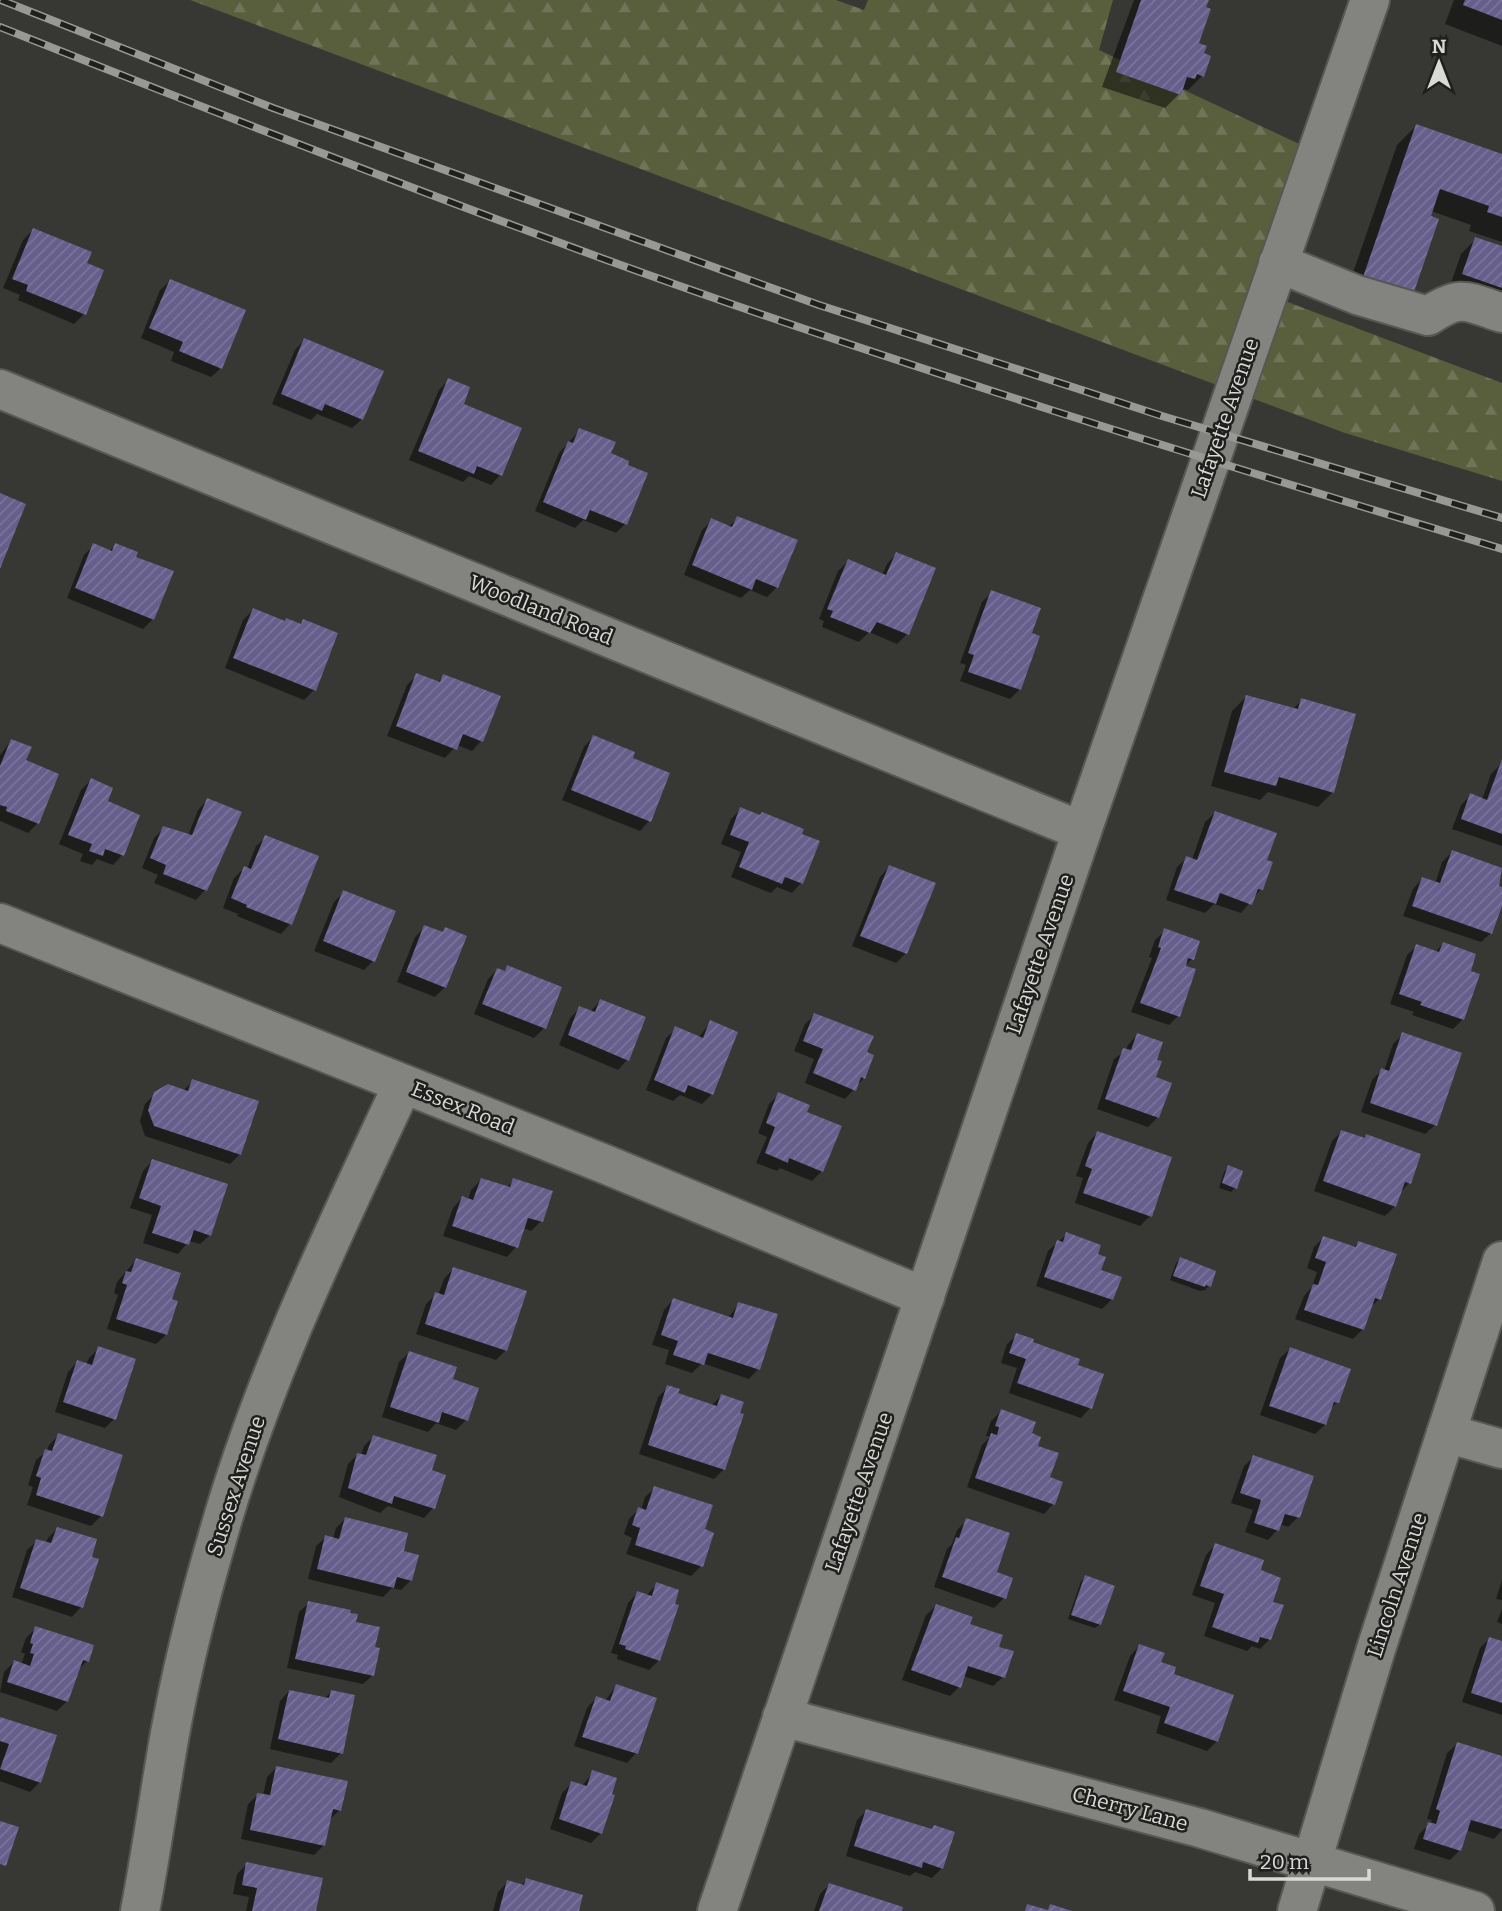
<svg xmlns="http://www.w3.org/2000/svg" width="1502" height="1911" viewBox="0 0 1502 1911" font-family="Bitter,serif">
<defs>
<pattern id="forest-firs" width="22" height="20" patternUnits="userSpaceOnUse" patternTransform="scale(1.75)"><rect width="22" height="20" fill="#595e3d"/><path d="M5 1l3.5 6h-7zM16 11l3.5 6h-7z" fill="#707458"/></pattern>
<pattern id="building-hatch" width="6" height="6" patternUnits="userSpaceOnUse" patternTransform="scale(1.75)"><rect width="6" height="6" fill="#665e8b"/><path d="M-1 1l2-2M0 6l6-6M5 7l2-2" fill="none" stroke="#7b749b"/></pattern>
</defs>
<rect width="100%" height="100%" fill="#373834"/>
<!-- forest -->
<polygon fill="url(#forest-firs)" points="190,0 836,0 864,10 868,0 1113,0 1099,50 1325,156 1277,298 1502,383 1502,481 1345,433"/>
<!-- shadow -->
<g fill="#0007">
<polygon points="1134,0 1207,0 1197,44 1202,54 1202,76 1188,90 1184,89 1165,108 1102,87"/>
<polygon points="1454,0 1502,0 1502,46 1445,24"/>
<polygon points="1416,126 1502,156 1502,242 1469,231 1471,225 1431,211 1345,296 1397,145"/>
<polygon points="33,230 85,264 84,314 74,324 18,300 20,295 3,288 23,240"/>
<polygon points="1476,239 1502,248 1502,307 1449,289 1461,254"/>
<polygon points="170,281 221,368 211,377 171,361 174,352 141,338 160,290"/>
<polygon points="304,340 362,419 352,428 317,414 311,420 272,404 295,350"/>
<polygon points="448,380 500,475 491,485 469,476 463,482 409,460 439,390"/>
<polygon points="580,430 609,454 625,524 616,533 583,520 575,528 535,511 559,453"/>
<polygon points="738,518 777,587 767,597 750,590 741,598 684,575 702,530 712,520 728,527"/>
<polygon points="94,545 109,551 116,545 134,558 153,619 143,629 67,598 84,555"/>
<polygon points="896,554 934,569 907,634 897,644 869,632 859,642 822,627 824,621 819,619 838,571 848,561 882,575 887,564"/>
<polygon points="992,592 1030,634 1020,689 1010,699 960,681 966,665 960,663 982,602"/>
<polygon points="253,610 284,623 300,625 303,621 314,690 304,700 225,668 243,620"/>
<polygon points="417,675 437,683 444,676 481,741 472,751 457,745 445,758 387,736 407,685"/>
<polygon points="1246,697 1292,710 1302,700 1333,792 1318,807 1268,792 1260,800 1211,786 1232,711"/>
<polygon points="593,737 630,759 649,821 640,831 562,800 584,747"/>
<polygon points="11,741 24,761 38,823 28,833 0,821 0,755"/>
<polygon points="1501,764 1502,765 1502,846 1452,829 1461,805 1470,796 1482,800 1491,774"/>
<polygon points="91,780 105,802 138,816 122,855 113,865 97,859 92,865 80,861 83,854 59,844 81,790"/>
<polygon points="207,800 240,813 205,890 196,900 154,883 158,875 142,868 154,838 164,828 188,836 198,810"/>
<polygon points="741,809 801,883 792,893 777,887 771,893 731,877 741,852 721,844 731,819"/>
<polygon points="1215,813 1265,861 1261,889 1241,913 1214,904 1205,913 1166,900 1177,867 1187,858 1192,860 1205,822"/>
<polygon points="266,837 290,924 281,934 237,916 238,914 223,908 234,878 244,868 247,869 256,846"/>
<polygon points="1452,852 1502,870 1497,887 1502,889 1502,901 1491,933 1481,942 1403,916 1413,889 1422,879 1435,884 1442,862"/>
<polygon points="889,867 906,953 896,963 852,946 880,877"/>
<polygon points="344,892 373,961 364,970 314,951 334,902"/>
<polygon points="425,927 445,987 435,997 397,982 415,937"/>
<polygon points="1165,931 1192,959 1184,967 1178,1016 1169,1025 1131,1012 1152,958 1149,957 1155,940"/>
<polygon points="1443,944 1469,972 1478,975 1462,1020 1453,1029 1412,1015 1414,1012 1390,1004 1407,955 1417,946 1435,952"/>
<polygon points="508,967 544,1028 534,1038 474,1014 488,979 497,970 503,972"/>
<polygon points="600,1001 627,1060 618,1070 559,1045 570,1018 580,1008 590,1012"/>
<polygon points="815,1015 865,1053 864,1078 845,1099 805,1083 814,1059 794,1051 805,1024"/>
<polygon points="710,1023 712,1094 702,1104 680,1095 673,1101 646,1090 666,1038 676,1029 698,1038"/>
<polygon points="1403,1034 1435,1125 1425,1134 1361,1112 1372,1080 1382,1070 1384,1071 1393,1044"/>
<polygon points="1137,1035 1154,1061 1153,1078 1158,1117 1148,1127 1097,1109 1114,1059 1126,1050 1128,1045"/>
<polygon points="193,1081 240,1154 230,1164 145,1136 140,1121 145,1104 156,1093 183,1091"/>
<polygon points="779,1094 805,1113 822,1171 812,1181 780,1168 777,1171 756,1163 767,1137 758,1133 769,1104"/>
<polygon points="1341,1132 1364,1139 1367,1136 1409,1183 1400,1193 1395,1206 1385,1216 1314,1191 1332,1141"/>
<polygon points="1097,1133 1150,1216 1140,1226 1075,1203 1083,1178 1076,1176 1088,1143"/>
<polygon points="152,1161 210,1235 200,1244 189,1241 178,1254 143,1243 152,1215 130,1208 143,1171"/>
<polygon points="1229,1167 1235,1188 1231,1192 1219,1188 1224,1172"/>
<polygon points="481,1180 506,1188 514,1180 541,1221 531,1231 523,1228 516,1247 507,1257 443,1236 453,1208 462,1198 468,1200 471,1190"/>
<polygon points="1067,1234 1096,1255 1099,1271 1112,1299 1102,1309 1036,1286 1048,1251"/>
<polygon points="1323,1238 1353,1248 1358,1243 1379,1299 1370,1308 1363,1329 1353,1339 1295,1319 1304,1296 1312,1287 1317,1272 1307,1268 1314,1247"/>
<polygon points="1180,1259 1209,1286 1205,1290 1200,1291 1170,1280 1176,1263"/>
<polygon points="136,1260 170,1300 176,1302 166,1335 156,1344 107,1329 118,1295 114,1293 117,1282"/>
<polygon points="453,1269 506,1350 496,1360 416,1334 426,1304 436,1294 438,1295 444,1279"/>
<polygon points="673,1300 728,1318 739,1304 758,1369 749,1379 702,1363 692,1373 665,1364 669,1350 652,1345 664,1310"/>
<polygon points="1017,1335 1075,1366 1090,1408 1081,1418 1009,1393 1017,1368 1001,1363 1007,1344"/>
<polygon points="99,1348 114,1419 105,1428 55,1412 68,1372 77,1362 86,1365 89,1358"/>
<polygon points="1290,1349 1337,1402 1330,1410 1325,1425 1315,1434 1260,1415 1280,1358"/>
<polygon points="409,1353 451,1380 466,1420 456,1430 436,1423 428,1432 382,1417 399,1362"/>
<polygon points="668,1387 676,1394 711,1406 721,1396 724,1469 714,1479 639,1454 658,1397"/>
<polygon points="1001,1411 1030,1434 1036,1447 1048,1478 1053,1504 1044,1514 967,1487 982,1445 990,1437 986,1436 991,1421"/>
<polygon points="59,1435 101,1516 91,1526 27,1505 33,1487 28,1485 36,1460 47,1451 49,1445"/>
<polygon points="373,1437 430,1472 433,1508 424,1518 388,1506 380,1513 339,1497 348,1464 357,1455 361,1455 364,1446"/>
<polygon points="1254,1457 1298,1517 1288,1527 1280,1524 1277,1530 1268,1540 1245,1532 1253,1510 1231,1503 1244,1466"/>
<polygon points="655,1488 702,1530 701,1566 691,1576 626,1554 632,1538 624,1534 629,1519 639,1509 641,1510 645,1497"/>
<polygon points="345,1519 402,1553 411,1580 401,1590 392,1588 383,1597 308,1579 316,1546 326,1537 333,1539 336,1528"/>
<polygon points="967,1520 994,1573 1004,1598 994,1608 934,1587 947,1549 952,1544 957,1530"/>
<polygon points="57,1529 89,1558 81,1607 72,1617 12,1597 27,1550 37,1541 46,1543 48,1538"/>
<polygon points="1215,1545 1259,1571 1271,1603 1270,1639 1260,1649 1252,1646 1247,1651 1204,1636 1215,1603 1192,1595 1206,1555"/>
<polygon points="1086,1577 1100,1624 1095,1628 1068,1619 1081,1581"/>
<polygon points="1502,1580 1502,1600 1496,1599"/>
<polygon points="657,1584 659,1660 649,1670 617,1659 618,1655 611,1653 628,1603 637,1593 646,1596"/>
<polygon points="309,1603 354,1623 373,1649 373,1675 363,1684 287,1668 299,1612"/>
<polygon points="936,1606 968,1625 997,1648 1003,1677 993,1686 963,1676 959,1687 950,1696 902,1680 926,1615"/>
<polygon points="1502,1609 1502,1624 1497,1622"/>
<polygon points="36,1628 87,1661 77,1671 67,1701 57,1711 0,1692 4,1672 14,1662 21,1665 25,1654 21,1652 26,1638"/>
<polygon points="1489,1639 1502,1643 1502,1715 1462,1702 1480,1648"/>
<polygon points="1139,1646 1172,1675 1217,1741 1207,1751 1156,1733 1161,1716 1114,1700 1130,1656"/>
<polygon points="616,1686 636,1753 627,1763 574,1746 587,1708 596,1698 605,1701"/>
<polygon points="289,1691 324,1699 332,1691 341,1753 331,1763 270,1749 280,1701"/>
<polygon points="0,1718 40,1782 30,1792 0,1781"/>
<polygon points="1457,1744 1502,1758 1502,1830 1494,1839 1466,1830 1460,1850 1450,1860 1414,1849 1419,1834 1430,1824 1432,1820 1427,1819 1447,1753"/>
<polygon points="276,1768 340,1810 330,1819 324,1845 314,1855 241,1839 248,1804 258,1795 263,1796 267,1777"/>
<polygon points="593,1772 601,1833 591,1843 550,1829 562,1793 572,1783 582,1786"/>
<polygon points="866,1811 930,1830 934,1827 942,1868 932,1878 915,1872 910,1876 846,1856 857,1820"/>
<polygon points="247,1864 314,1911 246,1911 249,1897 233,1894 237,1874"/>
<polygon points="526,1880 577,1911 493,1911 498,1892 508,1882 521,1886"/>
<polygon points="829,1885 900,1911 814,1911 820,1894"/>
</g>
<!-- building -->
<g fill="url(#building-hatch)">
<polygon points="1141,0 1209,0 1206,7 1211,9 1199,43 1207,46 1204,53 1211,56 1204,77 1197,74 1195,79 1187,77 1181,95 1116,72"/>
<polygon points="1465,0 1502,0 1502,20 1463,5"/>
<polygon points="1416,124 1502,154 1502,217 1487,212 1489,206 1440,189 1431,216 1439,219 1413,295 1363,277"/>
<polygon points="33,228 92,252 87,263 104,270 86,315 26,291 28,285 12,279"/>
<polygon points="1475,237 1502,246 1502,288 1462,274"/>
<polygon points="170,279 246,310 222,369 179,351 183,342 149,328"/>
<polygon points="304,338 384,371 363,420 325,404 322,411 281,394"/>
<polygon points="448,378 470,387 464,404 522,428 502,476 477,466 474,474 418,451"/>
<polygon points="579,428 616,442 611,453 629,461 628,465 648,473 627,525 590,510 586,520 543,502 568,441 573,443"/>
<polygon points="0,493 26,504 0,569"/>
<polygon points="737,516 798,540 778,588 756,579 752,590 692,565 711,518 732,527"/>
<polygon points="93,543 112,551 115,543 138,552 136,557 174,571 154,620 75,588"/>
<polygon points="896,552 936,568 909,635 877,622 870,633 830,617 833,611 827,609 848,559 886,575"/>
<polygon points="991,590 1041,608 1032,633 1040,636 1021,690 968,672 974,655 968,653"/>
<polygon points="253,608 285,621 286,618 301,624 303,619 338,633 316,691 233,658"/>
<polygon points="416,673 440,682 443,674 501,696 483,742 463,734 457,750 396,726"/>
<polygon points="1246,695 1298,709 1301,698 1356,714 1334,793 1279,777 1276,786 1224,772"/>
<polygon points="593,735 635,752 633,758 670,773 651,822 571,790"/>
<polygon points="11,739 32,747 26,760 59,774 39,824 6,811 7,807 0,805 0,766"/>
<polygon points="1502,759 1502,834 1461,819 1470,793 1487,800"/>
<polygon points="91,778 113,788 108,801 140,815 124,856 105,849 103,856 89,851 92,844 68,835"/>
<polygon points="207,798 242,812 207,891 163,874 166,865 150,858 163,826 192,835"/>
<polygon points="740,807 760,815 762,812 804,829 802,834 820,841 803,884 785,877 782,884 739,867 749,842 730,835"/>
<polygon points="1215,811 1277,833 1267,860 1273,862 1263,890 1258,889 1252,905 1220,893 1216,904 1174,890 1186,856 1197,860"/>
<polygon points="265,835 319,856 292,925 246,907 247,905 231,898 244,866 251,869"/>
<polygon points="1452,850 1502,868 1499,886 1502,887 1502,906 1492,934 1412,906 1422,877 1440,883"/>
<polygon points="889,865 936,883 907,954 860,936"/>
<polygon points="343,890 396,911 375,962 323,941"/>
<polygon points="424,925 443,932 445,927 467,936 446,988 406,972"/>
<polygon points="1164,928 1200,941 1194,960 1188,958 1186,966 1196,969 1180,1017 1140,1003 1161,948 1158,947"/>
<polygon points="1443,942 1476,954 1471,971 1480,974 1464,1020 1420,1005 1422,1002 1399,994 1416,944 1439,952"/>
<polygon points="507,965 562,987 546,1029 482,1004 497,968 505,971"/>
<polygon points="600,999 646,1017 629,1061 568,1035 579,1006 595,1012"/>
<polygon points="814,1013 874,1036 867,1052 874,1055 865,1079 861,1077 856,1091 813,1073 823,1049 803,1041"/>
<polygon points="710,1020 738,1032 713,1095 688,1085 685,1093 654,1080 675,1026 703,1038"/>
<polygon points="1402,1032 1462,1053 1437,1126 1370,1103 1381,1068 1389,1071"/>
<polygon points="1137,1033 1163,1042 1157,1060 1162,1061 1156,1077 1172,1083 1159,1118 1105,1099 1123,1048 1131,1050"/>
<polygon points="192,1079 259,1101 241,1155 154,1126 148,1110 154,1092 168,1084 188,1091"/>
<polygon points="778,1092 810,1105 807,1112 842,1126 823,1172 789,1158 788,1163 765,1153 775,1127 766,1123"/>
<polygon points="1341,1130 1365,1138 1366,1134 1421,1154 1411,1184 1405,1182 1396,1207 1323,1181"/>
<polygon points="1097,1131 1172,1157 1152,1217 1083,1193 1092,1169 1085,1166"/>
<polygon points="152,1159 228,1184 211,1236 194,1230 189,1245 152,1233 161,1206 139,1198"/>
<polygon points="1228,1165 1243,1171 1237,1189 1222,1183"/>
<polygon points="481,1178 510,1187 513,1178 553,1191 543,1222 528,1218 518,1248 452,1226 462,1196 473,1200"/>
<polygon points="1066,1232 1101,1245 1098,1254 1106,1257 1101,1270 1122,1277 1113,1300 1044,1277 1057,1240 1063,1242"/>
<polygon points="1323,1236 1356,1247 1358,1241 1397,1254 1381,1300 1375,1298 1364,1330 1304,1310 1313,1284 1318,1285 1326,1262 1315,1258"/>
<polygon points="1180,1257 1216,1271 1211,1287 1206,1285 1205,1287 1173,1276"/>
<polygon points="136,1258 181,1273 172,1299 178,1301 167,1335 116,1319 127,1285 122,1283 126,1271 131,1272"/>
<polygon points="453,1267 527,1291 507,1351 425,1324 435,1292 444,1295"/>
<polygon points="673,1298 733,1318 738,1302 778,1314 760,1370 708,1353 704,1365 673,1355 678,1341 661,1335"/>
<polygon points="1016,1333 1034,1339 1033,1342 1080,1359 1078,1365 1104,1374 1092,1409 1017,1383 1026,1359 1009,1353"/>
<polygon points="98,1346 136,1359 116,1420 63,1402 77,1360 92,1365"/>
<polygon points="1290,1347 1351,1369 1339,1403 1334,1402 1326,1425 1269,1406"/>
<polygon points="409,1351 457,1367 453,1379 479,1388 468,1421 442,1412 439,1423 390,1407"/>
<polygon points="667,1385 680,1389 678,1393 717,1406 721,1394 744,1402 740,1413 744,1414 725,1470 648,1445"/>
<polygon points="1001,1409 1036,1422 1032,1433 1041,1437 1038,1446 1059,1453 1050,1477 1063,1482 1055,1505 975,1478 991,1433 997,1435 999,1427 995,1426"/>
<polygon points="58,1433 123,1455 103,1517 36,1495 41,1478 36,1476 45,1449 52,1451"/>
<polygon points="373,1435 437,1455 432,1470 446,1475 435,1509 394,1496 392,1504 348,1488 357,1453 366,1455"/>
<polygon points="1253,1455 1314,1476 1300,1518 1285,1514 1279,1531 1254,1523 1261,1500 1240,1493"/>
<polygon points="654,1486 713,1505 705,1529 714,1533 703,1567 635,1545 640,1528 632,1525 638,1507 646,1510"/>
<polygon points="345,1517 408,1533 404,1551 419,1555 412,1581 397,1577 394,1588 317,1569 325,1535 339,1539"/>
<polygon points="966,1518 1010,1533 997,1572 1013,1578 1006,1599 942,1577 956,1537 959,1538"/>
<polygon points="57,1527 97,1539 92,1557 99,1559 83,1608 20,1588 36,1539 51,1543"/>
<polygon points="1215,1543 1264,1560 1261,1570 1281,1578 1273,1602 1284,1605 1271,1640 1260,1637 1258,1643 1212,1627 1224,1594 1200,1586"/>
<polygon points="1085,1575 1115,1586 1101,1625 1071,1615"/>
<polygon points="656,1582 679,1590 675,1604 679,1605 660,1661 625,1649 626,1646 619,1644 637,1591 652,1596"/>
<polygon points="308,1601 351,1610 350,1613 358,1614 356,1622 380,1627 375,1647 380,1648 374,1676 295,1659"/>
<polygon points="936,1604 973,1617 970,1624 1003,1635 999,1647 1014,1651 1005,1678 968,1666 961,1688 911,1670"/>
<polygon points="35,1626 94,1645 89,1662 83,1660 68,1702 7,1682 14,1660 30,1666 34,1654 30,1653 33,1644 30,1643"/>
<polygon points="1489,1637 1502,1641 1502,1703 1471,1693"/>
<polygon points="1139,1644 1165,1653 1161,1662 1176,1667 1174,1674 1234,1695 1218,1742 1164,1723 1170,1707 1123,1691"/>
<polygon points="616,1684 657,1698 638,1754 582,1737 596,1696 610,1701"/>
<polygon points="289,1690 329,1698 331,1690 355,1695 343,1754 278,1739"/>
<polygon points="0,1717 57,1735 41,1783 0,1769 9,1744 0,1741"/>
<polygon points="1457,1742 1502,1756 1502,1829 1471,1820 1461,1851 1423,1839 1428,1822 1436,1824 1440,1811 1436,1809"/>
<polygon points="276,1766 348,1781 341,1811 333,1809 325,1846 250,1830 257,1793 270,1795"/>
<polygon points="592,1770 617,1778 612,1794 615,1795 602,1834 559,1819 571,1781 587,1786"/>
<polygon points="866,1809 932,1829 934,1825 955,1832 943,1869 923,1862 922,1868 854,1846"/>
<polygon points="0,1821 19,1827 6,1866 0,1864"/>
<polygon points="246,1862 323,1878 316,1911 252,1911 257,1888 242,1885"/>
<polygon points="526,1878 583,1895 579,1911 499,1911 507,1880 524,1885"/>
<polygon points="829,1883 903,1907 902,1911 819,1911"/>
<polygon points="1027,1904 1048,1910 1050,1904 1072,1911 1025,1911"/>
</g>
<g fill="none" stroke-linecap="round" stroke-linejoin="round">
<!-- minor casing -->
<g stroke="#575753" stroke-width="42">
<g id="minor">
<path d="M1278 263 1357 295 1428 316C1461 294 1466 301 1502 313"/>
<polyline points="0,389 1082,831"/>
<polyline points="0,923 607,1165 925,1297"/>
<polyline points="1446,1433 1502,1449"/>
<polyline points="782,1717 1200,1828 1475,1911"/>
<path d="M140 1911C151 1854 159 1796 169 1739 181 1672 198 1604 217 1539 261 1381 334 1232 403 1084"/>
<polyline points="717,1911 1082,831 1370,0"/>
<polyline points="1297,1911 1376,1649 1502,1261"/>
</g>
</g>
<!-- minor -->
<use href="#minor" stroke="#83847f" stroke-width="38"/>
<!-- rail casing -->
<g stroke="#989895" stroke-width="8">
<g id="rail">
<polyline points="1,0 273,108 819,305 1162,416 1502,518"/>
<path d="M0 27C201 107 401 185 604 259 900 366 1201 458 1502 549"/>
</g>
</g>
<!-- rail -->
<use href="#rail" stroke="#1f1f1d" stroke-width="5" stroke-dasharray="16" stroke-linecap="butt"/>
</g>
<g text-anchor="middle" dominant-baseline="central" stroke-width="5" stroke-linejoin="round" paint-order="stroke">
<!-- street labels -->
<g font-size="21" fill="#d9d9d7" stroke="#1f1f1d">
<text transform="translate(1225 418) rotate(-71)">Lafayette Avenue</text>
<text transform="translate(541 610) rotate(22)">Woodland Road</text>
<text transform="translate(1040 954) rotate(-71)">Lafayette Avenue</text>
<text transform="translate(463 1108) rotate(22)">Essex Road</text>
<text transform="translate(236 1486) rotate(-72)">Sussex Avenue</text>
<text transform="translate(859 1492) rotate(-71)">Lafayette Avenue</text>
<text transform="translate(1397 1585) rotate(-72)">Lincoln Avenue</text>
<text transform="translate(1130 1809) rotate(15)">Cherry Lane</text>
</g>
</g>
<!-- north arrow -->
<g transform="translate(1439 63)" stroke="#1f1f1d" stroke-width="5" paint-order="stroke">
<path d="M0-5L12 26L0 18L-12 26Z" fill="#d9d9d7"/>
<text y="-10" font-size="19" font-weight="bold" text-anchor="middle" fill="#d9d9d7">N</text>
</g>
<!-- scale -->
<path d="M1250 1869v10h119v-10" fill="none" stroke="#d9d9d7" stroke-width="3.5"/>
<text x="1260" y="1869" font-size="21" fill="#d9d9d7" stroke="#1f1f1d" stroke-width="5" paint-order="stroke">20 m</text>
</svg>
